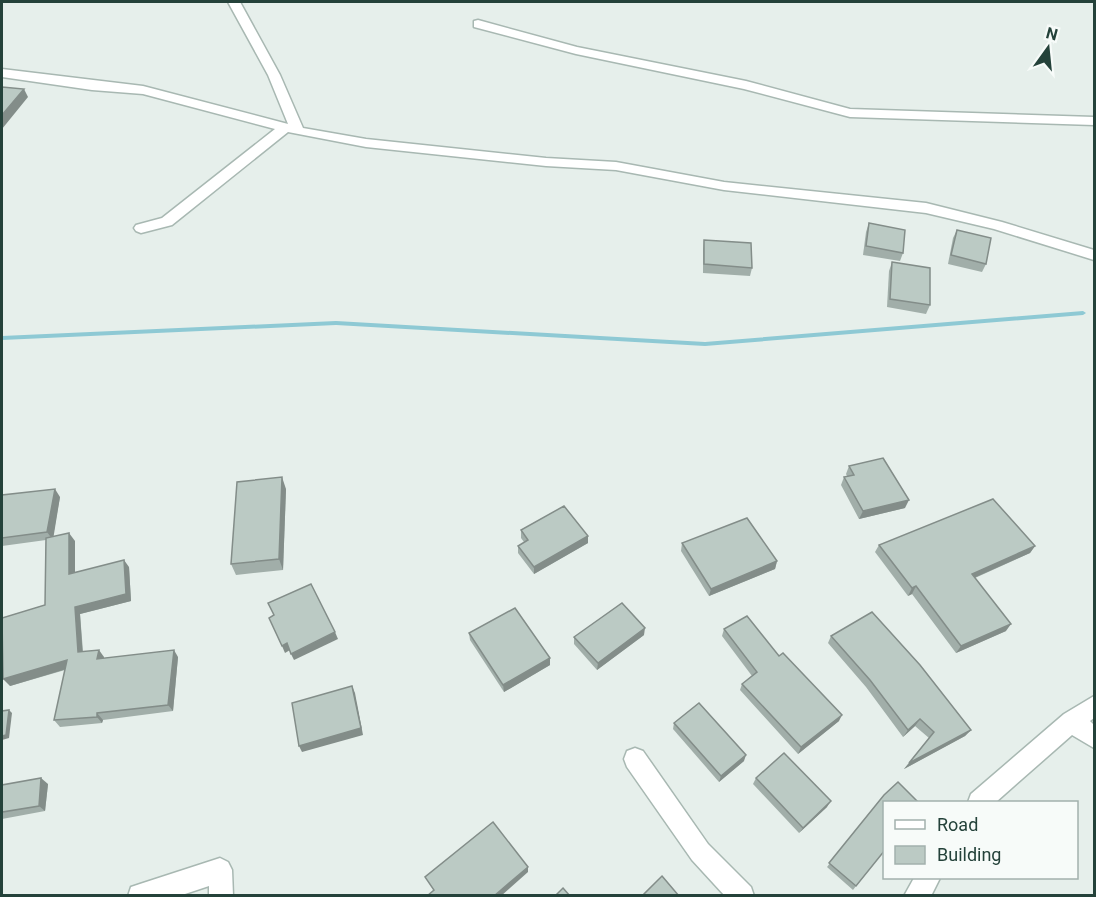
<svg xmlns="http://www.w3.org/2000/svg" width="1096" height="897" viewBox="0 0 1096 897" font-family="Roboto,sans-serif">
<rect width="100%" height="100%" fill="#e6efeb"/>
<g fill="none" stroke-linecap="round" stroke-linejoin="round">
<!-- stream -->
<polygon fill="#8ec9d4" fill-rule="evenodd" points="1083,311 1086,313 1083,315 705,346 336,325 2,340 2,336 336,321 705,342"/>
<!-- minor casing -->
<g stroke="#a8b8b2" stroke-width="3">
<g id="minor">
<polygon points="228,2 240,2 280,75 303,128 366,139 546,158 616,162 724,182 926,203 1002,222 1094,250 1094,260 994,229 926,213 724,190 616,170 546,166 366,147 288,132 172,225 141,233 136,231 134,228 136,225 162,218 275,129 143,94 92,90 2,77 2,69 143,86 288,124 268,75"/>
<polygon points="478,20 577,47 746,81 850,109 1094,117 1094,125 850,117 744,89 576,54 474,27 474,21"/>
<polygon points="1094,696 1094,718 1090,721 1094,725 1094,748 1072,735 996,802 968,802 971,794 1064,714"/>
<polygon points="635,748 643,751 708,844 751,887 754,896 725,896 692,860 627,767 624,759 627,751"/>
<polygon points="220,858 228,862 232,870 233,896 209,896 209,886 179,896 128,896 131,887 140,884"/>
<polygon points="914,878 940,878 931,896 904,896"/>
</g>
</g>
<!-- minor -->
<use href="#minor" fill="#fff" fill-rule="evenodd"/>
</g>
<!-- wall -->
<g fill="#a1aea9">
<polygon points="869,223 903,253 900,261 863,255 866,232"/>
<polygon points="957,230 986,264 982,272 948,264 953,238"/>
<polygon points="704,240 752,268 750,276 703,273 703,249"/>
<polygon points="892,262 930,305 926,314 887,307 889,271"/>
<polygon points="849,466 905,508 859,519 841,485 844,477 847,476 846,474"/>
<polygon points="286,489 283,570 236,575 231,564"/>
<polygon points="2,495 60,497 53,536 75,541 75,572 129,567 131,601 80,614 83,651 104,657 104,658 178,657 173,711 103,720 102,723 60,727 54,720 65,670 10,686 2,649 2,618 45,605 46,540 2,546"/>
<polygon points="521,530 588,536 588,543 534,574 518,553 518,546 524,542 521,538"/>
<polygon points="682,543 777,561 775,569 709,596 681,551"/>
<polygon points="879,545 1035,546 1030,553 975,578 1006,631 956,653 912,594 908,596 875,552"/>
<polygon points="724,629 779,656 839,721 798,754 740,690 742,684 752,676 722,636"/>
<polygon points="469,633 550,665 504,692 470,640"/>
<polygon points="644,635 597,670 574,644 574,637"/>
<polygon points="831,636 971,730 965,736 904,769 929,738 915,726 903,737 866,687 828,643"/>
<polygon points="674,723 744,761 719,782 673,729"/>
<polygon points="756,778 827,807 799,833 753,784"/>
<polygon points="48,784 45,811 2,819 2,785"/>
<polygon points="884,795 856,886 853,890 827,867"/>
</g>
<!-- shaded-wall -->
<g fill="#838d89">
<polygon points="24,89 28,97 2,129 2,115"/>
<polygon points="282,477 286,489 283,570 279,559"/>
<polygon points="55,489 60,497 53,540 47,532"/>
<polygon points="909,500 905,508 859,519 863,511"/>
<polygon points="69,533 75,541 75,581 69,574"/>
<polygon points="588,536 588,543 534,574 534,567"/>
<polygon points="1035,546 1030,553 967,581 972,574"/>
<polygon points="124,560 129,567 131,601 80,614 83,659 78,652 75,607"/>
<polygon points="777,561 775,569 709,596 711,589"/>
<polygon points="916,586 912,594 908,596 912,588"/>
<polygon points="1011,624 1006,631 956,653 961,646"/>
<polygon points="645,628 644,635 597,670 598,663"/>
<polygon points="335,632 338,639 294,660 291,654"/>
<polygon points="287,643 290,650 285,653 282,646"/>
<polygon points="99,650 104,657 103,666 97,659"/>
<polygon points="174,650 178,657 173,711 168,705"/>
<polygon points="550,658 550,665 504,692 503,685"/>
<polygon points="67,660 73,667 10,686 3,679"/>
<polygon points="352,686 355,693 363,735 302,752 299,746"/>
<polygon points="9,710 12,713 9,738 2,740 2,736"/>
<polygon points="97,713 103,720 102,723 97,717"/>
<polygon points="842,715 839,721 798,754 801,747"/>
<polygon points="920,719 915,726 903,737 908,730"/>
<polygon points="971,730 965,736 904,769 909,763"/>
<polygon points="746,755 744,761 719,782 721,776"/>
<polygon points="41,778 48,784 45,811 39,806"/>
<polygon points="831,801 827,807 799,833 803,828"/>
<polygon points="528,867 528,872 501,896 494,896"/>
</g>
<!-- building -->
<g fill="#bbcac4" stroke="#838d89" stroke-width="1.5">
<polygon points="2,87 24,89 2,115"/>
<polygon points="869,223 905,230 903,253 866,246"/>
<polygon points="957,230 991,238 986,264 951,255"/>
<polygon points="704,240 751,243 752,268 704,264"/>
<polygon points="892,262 930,268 930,305 890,299"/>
<polygon points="883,458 909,500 863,511 844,477 854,475 849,466"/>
<polygon points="282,477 279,559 231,564 237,482"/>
<polygon points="55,489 47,532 2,538 2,495"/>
<polygon points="993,499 1035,546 972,574 1011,624 961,646 916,586 912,588 879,545"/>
<polygon points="564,506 588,536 534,567 518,546 528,540 521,530"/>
<polygon points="747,518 777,561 711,589 682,543"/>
<polygon points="69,533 69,574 124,560 126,594 75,607 78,652 99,650 97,659 174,650 168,705 97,713 97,717 54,720 67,660 3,679 2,618 45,605 46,538"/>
<polygon points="311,584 335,632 291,654 287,643 282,646 269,618 274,615 268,603"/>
<polygon points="622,603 645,628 598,663 574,637"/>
<polygon points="515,608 550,658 503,685 469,633"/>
<polygon points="872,612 920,665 971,730 909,763 934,732 920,719 908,730 870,680 831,636"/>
<polygon points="747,616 779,656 783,653 842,715 801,747 742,684 757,672 724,629"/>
<polygon points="352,686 361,728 299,746 292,703"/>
<polygon points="699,703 746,755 721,776 674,723"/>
<polygon points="9,710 6,735 2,736 2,711"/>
<polygon points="784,753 831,801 803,828 756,778"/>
<polygon points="41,778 39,806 2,812 2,785"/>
<polygon points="898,782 918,802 885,802 885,850 856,886 829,863 884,795"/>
<polygon points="493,822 528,867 494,896 427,896 434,890 425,877"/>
<polygon points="662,876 679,896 645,896 644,894"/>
<polygon points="563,888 570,896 555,896"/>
</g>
<!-- border -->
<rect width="1096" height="897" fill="none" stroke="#24423a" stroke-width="6"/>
<!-- legend -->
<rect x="883" y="801" width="195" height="78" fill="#f7fbf9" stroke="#a3b1ad" stroke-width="1.5"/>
<rect x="895" y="820" width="30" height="9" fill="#ffffff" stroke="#a3b1ad" stroke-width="1.5"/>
<text x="937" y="831" font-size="18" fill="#24423a">Road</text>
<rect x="895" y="846" width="30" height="18" fill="#bbcac4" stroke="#a3b1ad" stroke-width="1.5"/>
<text x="937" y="861" font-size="18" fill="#24423a">Building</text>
<!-- north arrow -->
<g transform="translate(1048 48) rotate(15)" stroke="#f7fbf9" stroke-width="4.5" paint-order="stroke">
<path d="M0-4.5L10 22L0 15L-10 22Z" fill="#24423a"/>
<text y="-9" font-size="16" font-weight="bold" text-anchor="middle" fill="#24423a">N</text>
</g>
</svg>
